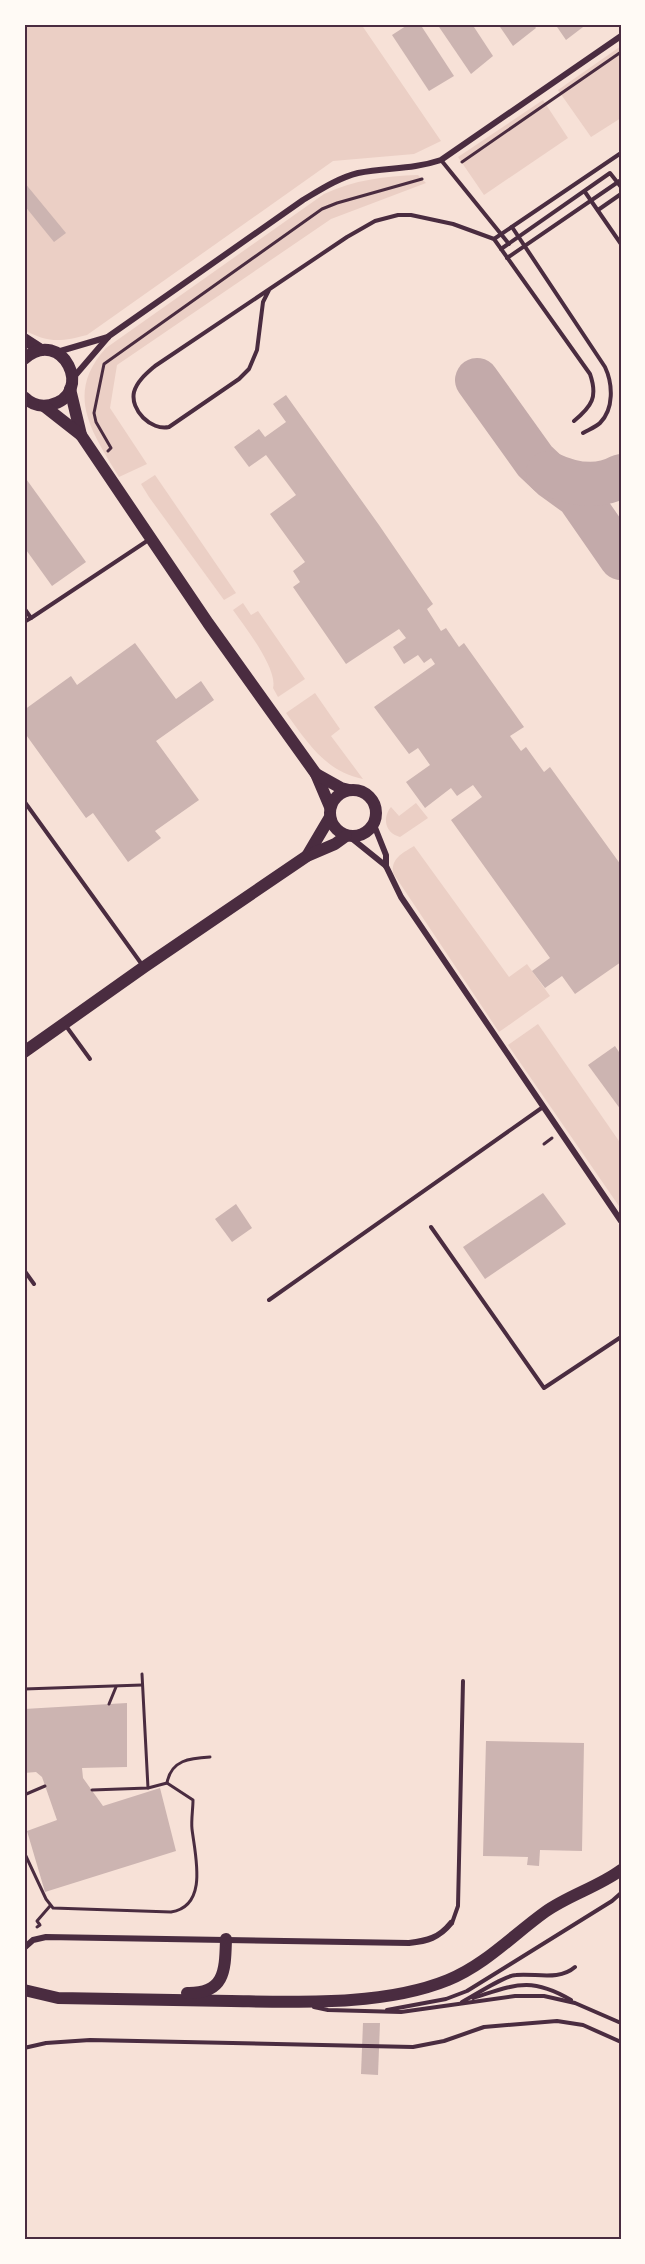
<svg xmlns="http://www.w3.org/2000/svg" width="645" height="2264" viewBox="0 0 645 2264" font-family="Arial,sans-serif">
<rect width="100%" height="100%" fill="#f7e1d7"/>
<!-- green -->
<g fill="#ebcfc5">
<path d="M361 24 441 141 414 154 333 161 87 335C61 342 48 343 24 330V25Z"/>
<polygon points="621,46 621,118 591,137 558,90"/>
<polygon points="543,100 568,138 484,195 458,157"/>
<path d="M418 175 426 183 331 219 117 365 110 408 147 464 119 477C92 432 64 394 106 348L324 194C354 180 385 176 418 175Z"/>
<polygon points="155,475 236,593 224,600 149,497 141,484"/>
<path d="M243 603 251 615 258 611 305 679 278 697 273 688C278 669 245 627 233 610Z"/>
<path d="M315 693 340 729 331 736 363 779C326 772 307 742 286 713Z"/>
<path d="M416 803 428 818 400 837C385 833 382 818 391 807L399 816Z"/>
<path d="M414 846 509 977 527 964 550 996 499 1032 393 873C391 858 403 853 414 846Z"/>
<polygon points="538,1024 621,1144 621,1209 508,1045"/>
</g>
<g fill="none" stroke-linecap="round" stroke-linejoin="round">
<!-- taxiway -->
<g stroke="#c3aaaa" stroke-width="44">
<polyline points="477,380 535,461 553,478 578,496 621,558"/>
<path d="M548 473C571 484 598 489 621 476"/>
</g>
</g>
<!-- building -->
<g fill="#ccb4b1">
<polygon points="409,24 420,24 454,76 429,91 392,35"/>
<polygon points="437,24 472,24 493,56 471,74"/>
<polygon points="498,24 533,24 536,28 513,46"/>
<polygon points="555,24 587,24 566,40"/>
<polygon points="24,182 66,233 54,242 24,205"/>
<polygon points="286,395 379,525 433,604 427,609 441,631 446,628 459,647 464,643 524,727 510,736 521,751 526,747 544,772 550,767 621,865 621,962 575,994 562,976 545,988 532,971 550,958 451,820 482,797 473,785 457,796 451,788 425,808 406,782 430,765 418,748 409,754 374,707 435,664 431,658 424,663 418,655 404,664 393,647 406,638 399,629 346,664 293,587 300,582 293,571 305,562 270,514 296,495 266,455 249,467 234,447 259,429 265,437 286,422 273,404"/>
<polygon points="24,476 86,562 52,586 24,547"/>
<polygon points="135,643 176,699 201,681 214,700 156,741 199,800 155,831 161,838 128,862 93,813 86,818 24,732 24,710 71,676 77,685"/>
<polygon points="615,1046 621,1055 621,1110 588,1065"/>
<polygon points="543,1193 566,1224 485,1279 463,1247"/>
<polygon points="236,1204 252,1228 232,1242 215,1219"/>
<polygon points="127,1703 127,1767 82,1768 83,1778 103,1806 160,1788 176,1851 45,1892 27,1831 57,1820 42,1777 36,1772 24,1773 24,1709"/>
<polygon points="486,1741 584,1743 582,1851 540,1850 539,1866 527,1865 528,1857 483,1856"/>
<polygon points="363,2023 380,2023 378,2075 361,2074"/>
</g>
<g fill="none" stroke-linecap="round" stroke-linejoin="round">
<!-- path -->
<g stroke="#4a2c40" stroke-width="3">
<polyline points="462,162 621,52"/>
<polyline points="108,451 111,448 96,422 94,413 104,364 322,209 337,203 422,179"/>
<polyline points="544,1144 552,1138"/>
<polyline points="142,1674 148,1788"/>
<polyline points="24,1689 142,1685"/>
<polyline points="109,1704 116,1687"/>
<path d="M167 1783C171 1760 190 1758 210 1757"/>
<polyline points="24,1795 45,1786"/>
<path d="M24 1852 46 1899 53 1908 171 1912C209 1906 195 1855 192 1829 191 1820 193 1809 193 1800L167 1783 148 1788 92 1790"/>
<polyline points="37,1927 40,1925 37,1921 50,1906"/>
</g>
<!-- service -->
<g stroke="#4a2c40" stroke-width="4">
<polyline points="441,160 509,244"/>
<polyline points="585,192 621,244"/>
<polyline points="598,210 621,194"/>
<path d="M512 227 605 367C613 384 614 409 600 423 596 427 588 430 583 433"/>
<polyline points="494,239 621,153"/>
<polyline points="501,249 610,173 621,187"/>
<polyline points="507,258 621,180"/>
<path d="M269 290 263 302 257 350 249 369 239 379 169 427C151 431 130 410 134 392 137 381 147 373 155 366L347 237 375 221 398 215H411L453 224 494 239 590 374C598 397 592 406 574 421"/>
<polyline points="24,608 31,618 24,622"/>
<polyline points="31,618 150,539"/>
<polyline points="24,801 143,966"/>
<polyline points="66,1026 90,1059"/>
<polyline points="431,1227 544,1388 621,1337"/>
<polyline points="24,1270 34,1284"/>
<polyline points="24,1289 25,1290"/>
<polyline points="269,1300 543,1107"/>
<polyline points="452,1923 458,1906 463,1681"/>
<path d="M473 1998C515 1985 530 1976 571 2000"/>
<path d="M462 2002C474 1996 505 1975 516 1975 536 1973 559 1981 575 1967"/>
<polyline points="314,2007 328,2010 401,2012 515,1996 544,1996 575,2003 621,2023"/>
<polyline points="387,2010 446,1999 467,1991 612,1901 621,1893"/>
<polyline points="24,2048 46,2043 90,2040 413,2047 444,2041 484,2027 557,2021 583,2025 621,2042"/>
</g>
<!-- minor -->
<g stroke="#4a2c40" stroke-width="6">
<polyline points="57,352 108,337"/>
<path d="M73 378 109 336 303 200C320 190 338 178 358 173 387 167 411 170 441 160L621 36"/>
<polyline points="374,825 386,855 386,866"/>
<polyline points="350,837 386,866 401,897 621,1221"/>
<path d="M24 1948 33 1940 46 1937 409 1943C427 1941 439 1938 451 1923"/>
</g>
<!-- secondary -->
<g stroke="#4a2c40" stroke-width="12">
<polyline points="24,339 41,350"/>
<path d="M24 359C62 325 96 395 50 405 40 407 31 404 24 397"/>
<polyline points="70,389 81,435"/>
<polyline points="44,406 81,435 208,623 316,774 330,807"/>
<polyline points="316,774 341,788 349,790"/>
<circle cx="353" cy="813" r="23"/>
<polyline points="307,856 330,817"/>
<polyline points="24,1052 144,967 307,856 335,844 346,836"/>
<path d="M24 1990 58 1998C116 1999 174 2000 231 2001 300 2002 384 2006 448 1980 485 1965 513 1935 545 1912 569 1895 598 1887 621 1870"/>
<path d="M187 1993C226 1994 225 1969 226 1939"/>
</g>
</g>
<!-- border -->
<rect width="645" height="2264" fill="none" stroke="#fffaf5" stroke-width="51"/>
<rect x="26" y="26" width="594" height="2212" fill="none" stroke="#4a2c40" stroke-width="2"/>
</svg>
